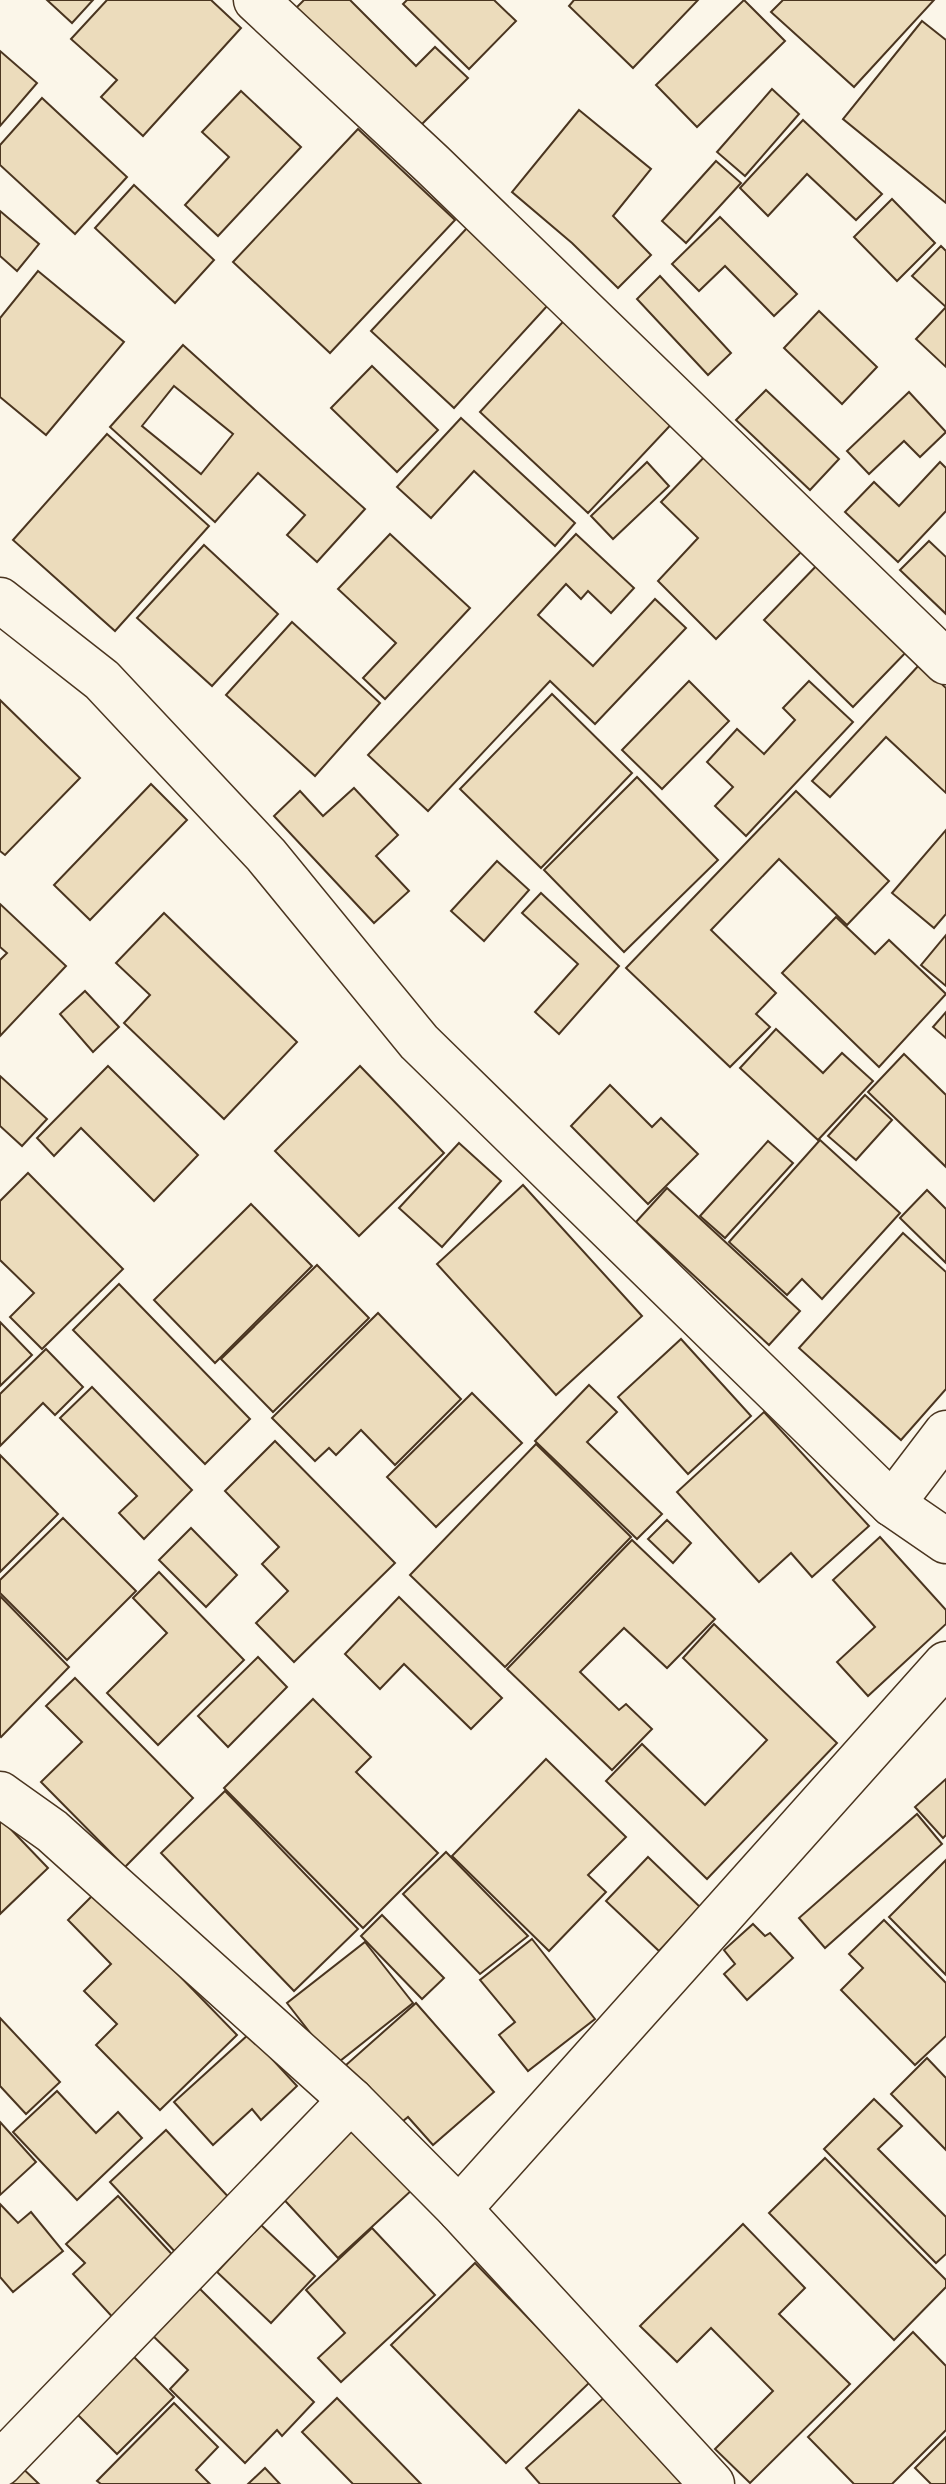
<svg xmlns="http://www.w3.org/2000/svg" width="946" height="2484" viewBox="0 0 946 2484" font-family="Ubuntu,sans-serif">
<rect width="100%" height="100%" fill="#fbf6e9"/>
<!-- building -->
<g fill="#ecdcbc" stroke="#4a3520" stroke-width="2" fill-rule="evenodd">
<polygon points="47,0 93,0 72,23"/>
<polygon points="107,0 211,0 241,28 143,136 101,97 117,80 71,39"/>
<polygon points="304,0 350,0 416,66 435,47 468,78 412,134 291,13"/>
<polygon points="407,0 494,0 516,21 469,69 403,4"/>
<polygon points="574,0 698,0 633,68 569,6"/>
<polygon points="744,0 785,41 697,127 656,85"/>
<polygon points="783,0 934,0 854,87 771,12"/>
<polygon points="922,21 946,40 946,203 843,119"/>
<polygon points="0,51 37,83 0,126"/>
<polygon points="772,89 799,114 745,176 717,152"/>
<polygon points="241,91 301,147 218,236 185,205 229,157 202,132"/>
<polygon points="42,98 127,177 75,234 0,165 0,145"/>
<polygon points="579,110 651,169 613,216 651,255 618,288 572,243 512,192"/>
<polygon points="803,120 882,194 856,220 807,174 768,216 740,188"/>
<polygon points="358,129 455,220 330,353 233,262"/>
<polygon points="716,161 741,183 686,243 662,221"/>
<polygon points="134,185 214,260 175,303 95,228"/>
<polygon points="892,199 935,243 897,281 854,237"/>
<polygon points="0,211 39,244 17,271 0,256"/>
<polygon points="720,217 797,294 774,316 725,266 699,291 672,264"/>
<polygon points="467,228 548,305 454,408 371,331"/>
<polygon points="941,246 946,251 946,367 916,339 946,307 912,276"/>
<polygon points="38,271 124,342 46,435 0,397 0,318"/>
<polygon points="660,276 731,353 708,375 637,299"/>
<polygon points="819,311 877,367 842,404 784,348"/>
<polygon points="571,313 680,415 588,513 480,412"/>
<path d="M183 345 365 509 317 562 287 535 305 515 258 473 215 522 110 427ZM174 386 233 434 201 474 142 426Z"/>
<polygon points="372,366 438,430 397,472 331,408"/>
<polygon points="766,390 839,459 810,490 736,420"/>
<polygon points="909,392 946,432 920,457 904,441 869,474 847,451"/>
<polygon points="461,418 575,523 555,546 474,471 431,518 397,487"/>
<polygon points="107,434 209,526 115,631 13,540"/>
<polygon points="710,451 807,546 716,639 658,581 698,538 661,502"/>
<polygon points="647,462 669,486 613,539 591,516"/>
<polygon points="940,462 946,468 946,511 898,562 845,512 874,482 899,506"/>
<polygon points="390,534 470,608 385,699 363,678 396,643 338,589"/>
<polygon points="576,534 634,588 611,613 588,591 581,599 566,584 538,615 593,666 655,599 686,628 595,724 550,681 428,811 368,755"/>
<polygon points="929,541 946,557 946,614 900,570"/>
<polygon points="204,545 278,614 212,686 137,618"/>
<polygon points="822,560 911,647 853,707 764,620"/>
<polygon points="292,622 380,703 315,776 226,695"/>
<polygon points="920,664 946,688 946,793 886,737 830,797 812,781"/>
<polygon points="689,681 729,721 662,789 622,750"/>
<polygon points="809,681 853,722 746,836 715,806 733,787 707,762 737,729 764,754 795,720 783,708"/>
<polygon points="552,694 632,773 541,868 460,789"/>
<polygon points="0,700 80,778 5,855 0,851"/>
<polygon points="637,777 718,860 624,952 544,870"/>
<polygon points="151,784 187,820 90,920 54,885"/>
<polygon points="354,788 398,835 376,856 409,891 374,923 274,816 300,791 323,816"/>
<polygon points="796,791 889,881 847,925 779,859 711,930 776,993 756,1014 770,1027 730,1067 626,968"/>
<polygon points="946,830 946,914 934,928 892,893"/>
<polygon points="497,861 529,890 484,941 451,911"/>
<polygon points="541,893 619,966 559,1034 535,1012 578,964 522,913"/>
<polygon points="0,904 66,966 0,1036 0,960 7,953 0,947"/>
<polygon points="164,913 297,1042 224,1119 124,1023 150,995 116,963"/>
<polygon points="836,917 875,954 889,940 946,994 879,1067 782,973"/>
<polygon points="946,935 946,986 921,965"/>
<polygon points="85,991 119,1027 93,1052 60,1014"/>
<polygon points="946,1012 946,1038 933,1027"/>
<polygon points="776,1029 823,1073 842,1053 873,1081 818,1140 740,1068"/>
<polygon points="904,1054 946,1095 946,1167 868,1092"/>
<polygon points="108,1066 198,1155 154,1201 81,1128 54,1156 37,1138"/>
<polygon points="360,1066 444,1153 359,1236 275,1151"/>
<polygon points="0,1076 47,1119 22,1146 0,1126"/>
<polygon points="610,1085 652,1127 661,1118 698,1154 648,1204 571,1126"/>
<polygon points="865,1095 892,1120 856,1160 828,1136"/>
<polygon points="820,1140 900,1213 822,1299 802,1279 787,1295 729,1242"/>
<polygon points="768,1141 793,1163 725,1238 700,1216"/>
<polygon points="459,1143 501,1181 442,1247 399,1208"/>
<polygon points="28,1173 123,1269 42,1349 10,1317 34,1293 0,1260 0,1201"/>
<polygon points="523,1185 642,1316 556,1395 437,1264"/>
<polygon points="667,1188 800,1311 769,1345 636,1222"/>
<polygon points="927,1190 946,1209 946,1263 900,1218"/>
<polygon points="251,1204 312,1266 215,1363 154,1300"/>
<polygon points="903,1233 946,1272 946,1389 901,1440 799,1348"/>
<polygon points="317,1265 369,1318 273,1412 221,1359"/>
<polygon points="119,1284 250,1419 205,1464 73,1330"/>
<polygon points="378,1313 461,1399 395,1465 361,1430 336,1455 329,1448 315,1461 272,1418"/>
<polygon points="0,1322 32,1355 0,1386"/>
<polygon points="681,1339 751,1416 688,1474 618,1397"/>
<polygon points="46,1349 83,1387 55,1415 43,1403 0,1446 0,1394"/>
<polygon points="589,1385 617,1412 587,1442 662,1514 637,1539 535,1441"/>
<polygon points="92,1387 192,1490 144,1539 119,1513 137,1496 60,1418"/>
<polygon points="472,1393 522,1443 436,1527 387,1477"/>
<polygon points="764,1412 869,1526 812,1577 791,1553 759,1582 677,1492"/>
<polygon points="275,1441 395,1563 294,1662 256,1623 288,1591 262,1564 279,1547 225,1491"/>
<polygon points="536,1444 631,1537 505,1667 410,1575"/>
<polygon points="0,1455 58,1514 0,1572"/>
<polygon points="63,1518 136,1591 67,1660 0,1593 0,1580"/>
<polygon points="667,1520 691,1543 673,1563 648,1539"/>
<polygon points="191,1528 237,1575 206,1607 159,1560"/>
<polygon points="880,1537 946,1610 946,1624 868,1696 837,1662 875,1627 833,1580"/>
<polygon points="632,1540 715,1619 667,1668 624,1628 580,1672 619,1710 626,1704 652,1729 612,1770 507,1669"/>
<polygon points="159,1572 244,1660 158,1745 107,1693 167,1633 133,1598"/>
<polygon points="0,1596 69,1667 1,1737 0,1736"/>
<polygon points="399,1597 502,1698 471,1729 404,1664 380,1689 345,1654"/>
<polygon points="714,1624 837,1743 707,1879 606,1781 642,1744 705,1805 767,1740 683,1658"/>
<polygon points="258,1657 287,1687 228,1747 198,1716"/>
<polygon points="75,1678 193,1798 125,1867 41,1782 82,1742 46,1706"/>
<polygon points="313,1699 371,1757 356,1772 438,1853 363,1928 224,1788"/>
<polygon points="546,1759 626,1837 588,1875 606,1892 549,1951 452,1856"/>
<polygon points="946,1779 946,1835 943,1838 915,1807"/>
<polygon points="225,1791 358,1929 294,1991 161,1853"/>
<polygon points="917,1814 942,1844 825,1948 799,1918"/>
<polygon points="0,1818 48,1868 0,1914"/>
<polygon points="446,1852 528,1936 480,1974 403,1894"/>
<polygon points="648,1857 700,1907 659,1951 606,1901"/>
<polygon points="946,1860 946,1975 889,1917"/>
<polygon points="97,1891 237,2035 160,2110 96,2045 117,2024 84,1991 111,1964 68,1920"/>
<polygon points="382,1915 444,1978 422,1999 361,1936"/>
<polygon points="884,1920 946,1983 946,2036 915,2065 841,1990 863,1968 849,1954"/>
<polygon points="753,1924 765,1936 770,1933 793,1958 747,2000 724,1974 735,1964 724,1950"/>
<polygon points="532,1939 595,2019 528,2071 499,2035 515,2022 480,1980"/>
<polygon points="365,1942 413,2003 335,2065 287,2003"/>
<polygon points="416,2003 494,2092 433,2145 408,2117 390,2132 337,2073"/>
<polygon points="0,2018 60,2082 26,2114 0,2086"/>
<polygon points="249,2034 297,2086 261,2120 252,2109 213,2145 174,2102"/>
<polygon points="927,2058 946,2078 946,2150 891,2094"/>
<polygon points="57,2091 96,2133 118,2112 142,2138 77,2200 13,2132"/>
<polygon points="874,2099 902,2126 878,2149 946,2217 946,2254 936,2263 824,2149"/>
<polygon points="0,2122 36,2162 0,2195"/>
<polygon points="352,2123 413,2189 338,2258 277,2192"/>
<polygon points="166,2130 234,2203 178,2255 110,2182"/>
<polygon points="825,2158 946,2280 946,2287 894,2340 769,2213"/>
<polygon points="118,2196 180,2263 117,2322 73,2274 85,2263 66,2244"/>
<polygon points="0,2204 18,2223 31,2212 63,2251 13,2292 0,2277"/>
<polygon points="743,2224 805,2288 779,2314 850,2384 750,2483 715,2449 773,2391 711,2328 677,2362 640,2326"/>
<polygon points="261,2225 315,2276 271,2323 217,2272"/>
<polygon points="372,2228 435,2295 341,2382 318,2358 345,2333 306,2290"/>
<polygon points="475,2263 590,2382 506,2463 391,2345"/>
<polygon points="197,2286 314,2402 282,2436 277,2430 245,2463 170,2389 188,2370 150,2333"/>
<polygon points="913,2332 946,2366 946,2430 892,2484 854,2484 808,2437"/>
<polygon points="126,2349 174,2397 117,2454 69,2406"/>
<polygon points="607,2395 687,2484 540,2484 526,2468"/>
<polygon points="337,2398 421,2484 353,2484 302,2432"/>
<polygon points="174,2403 218,2447 196,2470 210,2484 101,2484 97,2481"/>
<polygon points="946,2437 946,2484 931,2484 915,2468"/>
<polygon points="12,2458 39,2484 0,2484"/>
<polygon points="265,2468 280,2484 248,2484"/>
</g>
<g fill="none" stroke-linecap="round" stroke-linejoin="round">
<!-- minor casing -->
<g stroke="#4a3520" stroke-width="47">
<g id="minor">
<polyline points="256,0 432,164 946,662"/>
<polyline points="0,600 102,680 266,855 419,1042 892,1504 946,1541"/>
<polyline points="892,1504 946,1433"/>
<polyline points="0,1794 52,1831 351,2100 459,2209 712,2484"/>
<polyline points="459,2209 946,1664"/>
<polyline points="0,2464 351,2100"/>
</g>
</g>
<!-- minor -->
<use href="#minor" stroke="#fbf6e9" stroke-width="44"/>
</g>
</svg>
